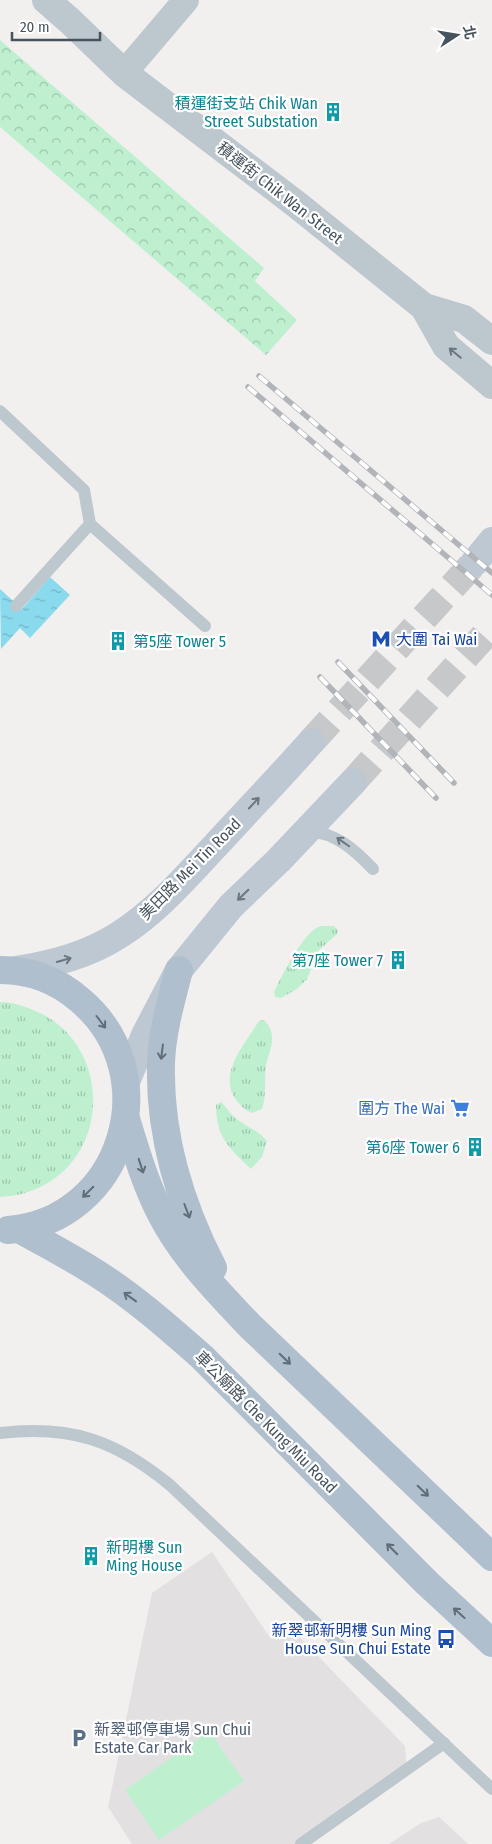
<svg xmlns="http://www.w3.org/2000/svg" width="492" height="1844" viewBox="0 0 492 1844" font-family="'Fira Sans Condensed','Noto Sans TC',sans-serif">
<defs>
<pattern id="grass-tufts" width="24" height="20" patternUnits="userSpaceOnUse" patternTransform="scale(1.25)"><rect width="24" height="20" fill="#bef0d0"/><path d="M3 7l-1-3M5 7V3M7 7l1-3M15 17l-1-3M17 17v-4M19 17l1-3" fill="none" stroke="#9cc5ac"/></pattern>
<pattern id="forest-crowns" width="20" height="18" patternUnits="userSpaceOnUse" patternTransform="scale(1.25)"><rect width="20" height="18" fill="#bef0d0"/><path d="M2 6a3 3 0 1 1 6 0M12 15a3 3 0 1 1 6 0" fill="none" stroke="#9cc5ac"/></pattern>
<pattern id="water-ripples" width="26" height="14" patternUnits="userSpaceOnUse" patternTransform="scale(1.25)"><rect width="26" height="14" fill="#8adaed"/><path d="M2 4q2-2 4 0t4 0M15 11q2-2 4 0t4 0" fill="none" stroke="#73b3c3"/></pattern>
</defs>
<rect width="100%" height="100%" fill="#f2efef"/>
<!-- education -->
<g fill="#e3e0e1">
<polygon points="212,1552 271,1639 290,1627 405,1746 407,1770 300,1844 132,1844 108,1807 152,1593"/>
<polygon points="439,1817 468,1844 389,1844 421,1823"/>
</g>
<!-- grass -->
<g fill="url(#grass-tufts)">
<path d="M321 926H334L338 931 337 934 319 950 307 979 297 989 281 998 275 997 274 992C282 976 304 930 321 926Z"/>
<path d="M0 1002C15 1002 30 1008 44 1015 109 1050 110 1150 44 1185 30 1193 16 1196 0 1197Z"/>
<path d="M263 1020C268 1023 272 1030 272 1037 273 1045 268 1056 266 1065 264 1079 267 1094 262 1109L252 1113C244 1110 239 1104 234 1097 220 1072 244 1045 257 1024L259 1021Z"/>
<path d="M221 1102C228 1109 232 1117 241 1122 253 1130 256 1129 267 1141L262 1157 251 1169C229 1148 216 1137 216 1105Z"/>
</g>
<!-- forest -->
<polygon fill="url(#forest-crowns)" points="0,40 264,268 255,281 297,320 266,355 0,127"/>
<!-- pitch -->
<polygon fill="#bef0d0" points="209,1731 244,1781 159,1840 125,1790"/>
<!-- water -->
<polygon fill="url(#water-ripples)" points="50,577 70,595 30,638 20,628 1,649 0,589 22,609"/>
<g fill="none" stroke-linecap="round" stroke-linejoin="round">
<!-- secondary-tunnel -->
<g stroke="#c7c8ca" stroke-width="28" stroke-dasharray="28 14" stroke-linecap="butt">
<polyline points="311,742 474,563"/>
<polyline points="353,782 492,627"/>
</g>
<!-- service -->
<g stroke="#bdc7ce" stroke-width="12">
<polyline points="0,411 84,490 90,524 205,626"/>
<polyline points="16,606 90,524"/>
<path d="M309 831C336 833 355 850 373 869"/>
<path d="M0 1433C71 1425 115 1440 170 1485L492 1789"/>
<polyline points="301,1844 444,1743"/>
</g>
<!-- minor -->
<polyline stroke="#bdc7ce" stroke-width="26" points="124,73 186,0"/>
<!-- tertiary -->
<g stroke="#bdc7ce" stroke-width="28">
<polyline points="46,0 70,21 124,73 296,204 424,307 464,319 492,341"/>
<polyline points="424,307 446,346 492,385"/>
</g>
<!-- secondary -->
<g stroke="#bdc8d3" stroke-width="28">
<polyline points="474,563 492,541"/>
<path d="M16 970C53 964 88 955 119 935 157 911 186 877 216 845 248 810 280 777 311 742"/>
<polyline points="126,1082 145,1035 179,970 231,906 278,861 353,782"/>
</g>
<!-- primary -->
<g stroke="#afbfce" stroke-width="28">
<path d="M0 970C30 970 57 980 80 1000 168 1074 123 1221 8 1230"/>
<path d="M179 970C171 1001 162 1032 161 1063 159 1135 180 1204 213 1268"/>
<path d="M126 1119C136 1151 145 1183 160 1212 182 1256 217 1291 250 1326L492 1557"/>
<path d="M19 1229C44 1243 71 1257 96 1273 134 1297 168 1327 202 1357L427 1583 492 1643"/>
</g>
<!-- rail casing -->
<g stroke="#b1b5ba" stroke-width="5.5">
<g id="rail">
<polyline points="259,376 492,573"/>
<polyline points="248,387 492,595"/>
<polyline points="338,662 454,783"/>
<polyline points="320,677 436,798"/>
</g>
</g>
<!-- rail -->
<use href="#rail" stroke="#fff" stroke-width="4" stroke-dasharray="11" stroke-linecap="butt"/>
</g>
<!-- one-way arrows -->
<defs><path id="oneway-shaft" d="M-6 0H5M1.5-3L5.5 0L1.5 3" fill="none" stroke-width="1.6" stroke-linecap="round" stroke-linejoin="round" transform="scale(1.25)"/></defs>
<g stroke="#6a767f">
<use href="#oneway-shaft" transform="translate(455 353) rotate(-140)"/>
<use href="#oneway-shaft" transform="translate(343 842) rotate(-145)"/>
</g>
<g stroke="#6a7680">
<use href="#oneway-shaft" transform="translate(254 803) rotate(-47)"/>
<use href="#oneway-shaft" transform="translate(243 895) rotate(136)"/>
<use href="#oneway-shaft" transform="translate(64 960) rotate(-16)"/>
</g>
<g stroke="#616e79">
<use href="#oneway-shaft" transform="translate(101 1022) rotate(53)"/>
<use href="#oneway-shaft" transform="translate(162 1052) rotate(97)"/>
<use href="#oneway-shaft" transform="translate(141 1166) rotate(72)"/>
<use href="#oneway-shaft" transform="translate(88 1192) rotate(135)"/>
<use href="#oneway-shaft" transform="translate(187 1211) rotate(69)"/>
<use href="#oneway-shaft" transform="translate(130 1297) rotate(-144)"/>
<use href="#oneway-shaft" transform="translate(285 1359) rotate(44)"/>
<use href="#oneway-shaft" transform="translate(423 1491) rotate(44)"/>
<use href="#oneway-shaft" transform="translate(392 1549) rotate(-135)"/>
<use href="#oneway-shaft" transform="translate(459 1613) rotate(-138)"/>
</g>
<!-- icons -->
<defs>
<g id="building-bare" transform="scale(1.5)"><path d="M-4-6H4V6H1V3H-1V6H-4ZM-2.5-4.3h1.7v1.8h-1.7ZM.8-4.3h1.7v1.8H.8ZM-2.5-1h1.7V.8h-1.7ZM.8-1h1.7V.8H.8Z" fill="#0f9aa8" stroke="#fff" stroke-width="2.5" paint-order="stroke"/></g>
<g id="metro-bare" transform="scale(1.5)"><path d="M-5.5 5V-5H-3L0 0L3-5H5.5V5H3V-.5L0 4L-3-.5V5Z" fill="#1a4fb4" stroke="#fff" stroke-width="2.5" paint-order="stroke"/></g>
<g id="supermarket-bare" transform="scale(1.5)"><path d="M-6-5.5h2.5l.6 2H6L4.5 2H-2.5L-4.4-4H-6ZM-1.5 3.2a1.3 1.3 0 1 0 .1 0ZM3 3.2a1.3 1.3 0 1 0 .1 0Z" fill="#3f7fe0" stroke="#fff" stroke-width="2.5" paint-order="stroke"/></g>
<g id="bus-bare" transform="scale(1.5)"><path d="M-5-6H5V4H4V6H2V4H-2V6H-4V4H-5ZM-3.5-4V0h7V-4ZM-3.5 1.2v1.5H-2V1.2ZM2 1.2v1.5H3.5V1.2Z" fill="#1a4fb4" stroke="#fff" stroke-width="2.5" paint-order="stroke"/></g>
<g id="parking-bare" transform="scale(1.5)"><path d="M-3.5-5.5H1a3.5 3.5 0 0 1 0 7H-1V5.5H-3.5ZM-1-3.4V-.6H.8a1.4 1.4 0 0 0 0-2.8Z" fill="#5c6f8a" stroke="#fff" stroke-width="2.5" paint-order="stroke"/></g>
</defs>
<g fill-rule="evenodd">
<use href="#building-bare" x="333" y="112"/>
<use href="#metro-bare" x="381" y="639"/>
<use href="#building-bare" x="118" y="641"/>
<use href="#building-bare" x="398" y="960"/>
<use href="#supermarket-bare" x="460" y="1108"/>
<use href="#building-bare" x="475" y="1147"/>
<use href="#building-bare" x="91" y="1556"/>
<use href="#bus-bare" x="446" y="1639"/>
<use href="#parking-bare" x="79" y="1738"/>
</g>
<g text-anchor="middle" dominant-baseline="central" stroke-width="4.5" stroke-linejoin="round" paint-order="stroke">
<!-- culture labels -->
<g font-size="16" fill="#0d838f" stroke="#fff" text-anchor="end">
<text x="318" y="103">積運街支站 Chik Wan<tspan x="318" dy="18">Street Substation</tspan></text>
<text x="133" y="641" text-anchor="start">第5座 Tower 5</text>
<text x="383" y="960">第7座 Tower 7</text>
<text x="460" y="1147">第6座 Tower 6</text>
<text x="106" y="1547" text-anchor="start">新明樓 Sun<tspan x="106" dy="18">Ming House</tspan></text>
</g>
<!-- street labels -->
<g font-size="16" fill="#47535d" stroke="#fff">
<text transform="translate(280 193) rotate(38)">積運街 Chik Wan Street</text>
<text transform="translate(190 869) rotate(-45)">美田路 Mei Tin Road</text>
<text transform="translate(266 1422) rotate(45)">車公廟路 Che Kung Miu Road</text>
</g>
<!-- transit labels -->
<g font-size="16" fill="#164399" stroke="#fff" text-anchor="start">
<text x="396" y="639">大圍 Tai Wai</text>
<text x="431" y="1630" text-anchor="end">新翠邨新明樓 Sun Ming<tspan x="431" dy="18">House Sun Chui Estate</tspan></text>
</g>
<!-- shop labels -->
<g font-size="16" fill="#366cbe" stroke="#fff" text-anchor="end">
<text x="445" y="1108">圍方 The Wai</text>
</g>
<!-- service labels -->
<g font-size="16" fill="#4e5e75" stroke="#fff" text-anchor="start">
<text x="94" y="1729">新翠邨停車場 Sun Chui<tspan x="94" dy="18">Estate Car Park</tspan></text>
</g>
</g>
<!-- north arrow -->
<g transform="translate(457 35) rotate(78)" stroke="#ffffff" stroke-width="4" paint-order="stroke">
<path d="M0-4L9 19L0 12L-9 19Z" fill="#47535d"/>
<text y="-8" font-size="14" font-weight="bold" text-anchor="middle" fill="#47535d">北</text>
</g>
<!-- scale -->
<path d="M12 32v8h88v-8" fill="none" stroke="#47535d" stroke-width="2.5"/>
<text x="20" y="32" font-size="15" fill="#47535d" stroke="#ffffff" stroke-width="4" paint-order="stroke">20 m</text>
</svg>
